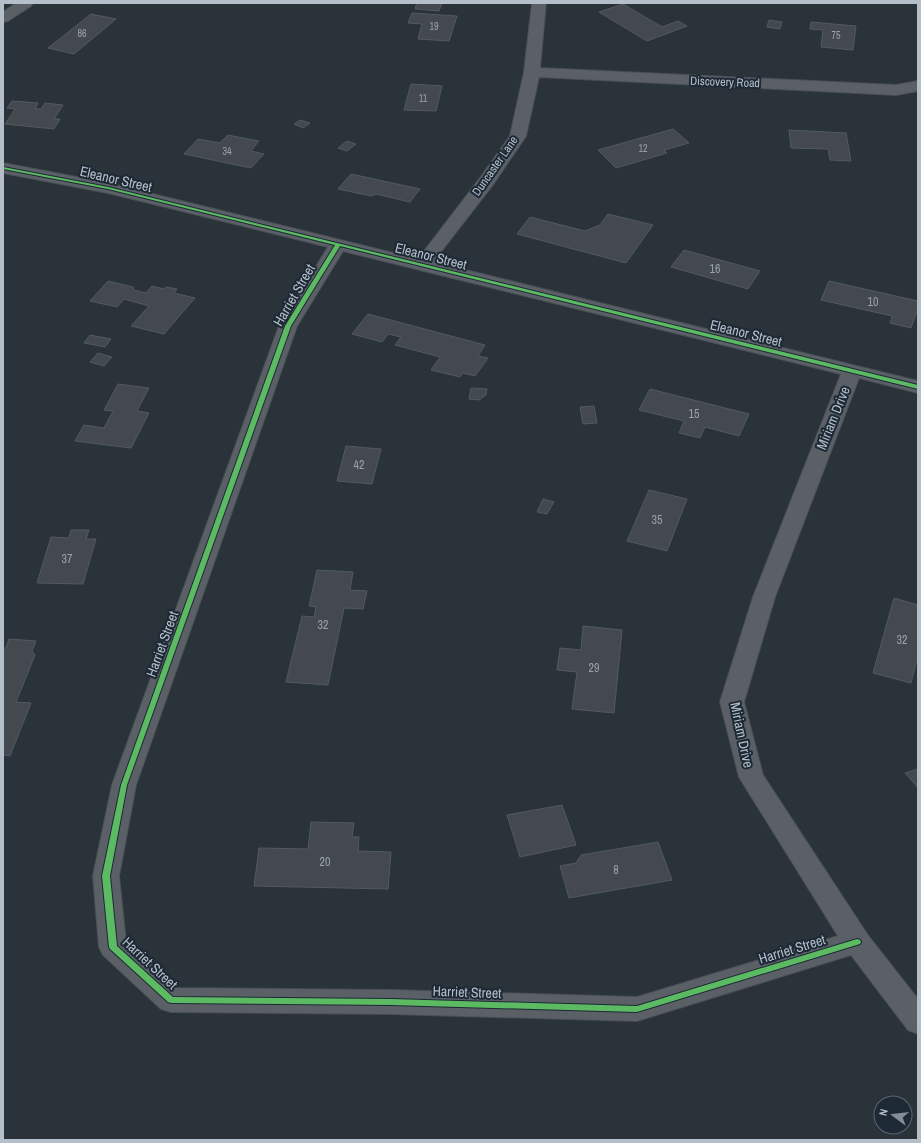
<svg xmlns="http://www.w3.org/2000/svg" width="921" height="1143" viewBox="0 0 921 1143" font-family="'Archivo Narrow',sans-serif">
<rect width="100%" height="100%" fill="#2a323a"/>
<!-- building -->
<g fill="#43494f" stroke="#525a61">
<polygon points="417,3 442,3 439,11 415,9"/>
<polygon points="623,4 662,27 678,21 687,26 647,41 599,12"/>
<polygon points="412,13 457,16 449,41 418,39 422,24 408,23"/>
<polygon points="91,14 116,19 74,54 48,48"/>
<polygon points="769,20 782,22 780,29 767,27"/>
<polygon points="811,22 856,26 853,50 821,47 823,30 810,29"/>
<polygon points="411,84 442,86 436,111 404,110"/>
<polygon points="12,101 38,103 35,109 41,109 45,103 63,105 54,119 60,119 54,129 5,124 15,109 7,108"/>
<polygon points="300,120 310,123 303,128 294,124"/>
<polygon points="673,129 689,143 664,150 667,153 616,168 598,150"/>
<polygon points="789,130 846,133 851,161 830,160 828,149 791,148"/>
<polygon points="228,135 259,141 251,151 264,154 251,168 184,154 198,139 220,143"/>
<polygon points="347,141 356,144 347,151 338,148"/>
<polygon points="351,174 420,189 410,202 376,194 371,196 338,189"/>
<polygon points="608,214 653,225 626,263 517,234 530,217 585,231 600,225"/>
<polygon points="684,250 760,271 748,289 671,267"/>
<polygon points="108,281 133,287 134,290 146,293 152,286 164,289 166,287 177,289 174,293 195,298 164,334 131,326 149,306 124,299 117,307 90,301"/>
<polygon points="829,281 918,301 918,308 911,328 890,323 892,316 821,300"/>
<polygon points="368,314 485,345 478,356 488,358 475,376 463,373 460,377 431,370 440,357 395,345 401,337 388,334 382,342 352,334"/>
<polygon points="90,335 111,339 105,347 84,343"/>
<polygon points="98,353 112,357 104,366 90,362"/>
<polygon points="118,384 149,388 137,411 149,413 131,448 75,441 84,425 104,428 113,411 104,410"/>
<polygon points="471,388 487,389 486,395 479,400 469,399"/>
<polygon points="650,389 749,414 739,436 705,427 700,438 679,433 684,421 639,410"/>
<polygon points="594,406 597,423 583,424 580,407"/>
<polygon points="346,446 381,449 372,484 337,481"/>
<polygon points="649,490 687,499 667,551 627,541"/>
<polygon points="543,499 554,502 547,514 537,512"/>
<polygon points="71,530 89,530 86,539 96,539 83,584 37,583 51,537 69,538"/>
<polygon points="317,570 353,572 350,590 367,591 363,609 344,608 328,685 286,682 302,616 314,617 316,607 309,606"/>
<polygon points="894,598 918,605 918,655 911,683 873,673"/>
<polygon points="583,626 622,630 614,713 572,709 577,672 557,670 560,648 581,650"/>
<polygon points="9,639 36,641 32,651 35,655 16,702 31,703 10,756 3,755 3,648 6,648"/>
<polygon points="918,769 918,788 905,773"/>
<polygon points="562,805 576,845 520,857 507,815"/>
<polygon points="311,822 354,823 352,837 359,837 358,851 391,852 388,889 254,886 259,848 308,849"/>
<polygon points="658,842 672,880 569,898 560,866 576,863 581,855"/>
</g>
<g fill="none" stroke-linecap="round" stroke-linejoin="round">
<!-- street casing -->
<g stroke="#484e54" stroke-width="2">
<g id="street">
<polygon points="16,3 33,3 31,6 8,21 3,22 3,12"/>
<path d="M532 3H546L540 68 896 85 918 81V91L896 95 539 77 526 136 492 186 433 262 918 381V393L859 378 775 597 744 702 763 775 867 934 918 999V1034L908 1030 851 955 637 1021 391 1014 171 1012 161 1009 103 955 99 947 93 876 112 785 279 326 328 247 108 193 3 173V163L108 183 418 259 480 178 510 136 524 72ZM343 251 841 374 753 597 720 702 739 777 838 936 637 997 391 990 177 988 126 942 119 876 136 785 297 326Z"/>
</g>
</g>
<!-- street -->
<use href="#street" fill="#5b6067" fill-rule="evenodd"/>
<!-- cycleway casing -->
<g stroke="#1d2935" stroke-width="2">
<polygon id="cycleway" points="3,167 108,187 918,385 918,389 340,246 291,326 127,785 110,876 117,946 173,997 391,999 637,1006 857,939 860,940 861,942 860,944 637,1012 391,1005 171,1003 168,1002 110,949 109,947 102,876 121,785 285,326 335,245 108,189 3,169"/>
</g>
<!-- cycleway -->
<use href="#cycleway" fill="#5cba63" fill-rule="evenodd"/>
</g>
<g text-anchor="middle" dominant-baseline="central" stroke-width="4" stroke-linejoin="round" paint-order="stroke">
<!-- far-number labels -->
<g font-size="10" fill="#98a2ab">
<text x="434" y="26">19</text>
<text x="82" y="33">86</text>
<text x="836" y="35">75</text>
<text x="423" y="98">11</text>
<text x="643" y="148">12</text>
<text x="227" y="151">34</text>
</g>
<!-- far-street labels -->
<g font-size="12" fill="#b4bfca" stroke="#1d2935">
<text transform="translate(725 82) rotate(2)">Discovery Road</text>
<text transform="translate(495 166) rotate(-55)">Duncaster Lane</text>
</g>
<!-- number labels -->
<g font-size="12" fill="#98a2ab">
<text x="715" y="269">16</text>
<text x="873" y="302">10</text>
<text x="694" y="414">15</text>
<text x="359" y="465">42</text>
<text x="657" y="520">35</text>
<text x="67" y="559">37</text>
<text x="323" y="625">32</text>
<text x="902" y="640">32</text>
<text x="594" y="668">29</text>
<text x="325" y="862">20</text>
<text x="616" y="870">8</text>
</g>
<!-- street labels -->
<g font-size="14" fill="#b4bfca" stroke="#1d2935">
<text transform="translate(116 179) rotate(13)">Eleanor Street</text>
<text transform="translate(431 256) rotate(14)">Eleanor Street</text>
<text transform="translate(294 295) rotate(-60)">Harriet Street</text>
<text transform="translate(746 333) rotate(14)">Eleanor Street</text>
<text transform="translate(833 418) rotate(-68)">Miriam Drive</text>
<text transform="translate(162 644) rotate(-70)">Harriet Street</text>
<text transform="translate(742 735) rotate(78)">Miriam Drive</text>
<text transform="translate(792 949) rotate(-17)">Harriet Street</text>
<text transform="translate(150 963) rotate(43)">Harriet Street</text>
<text transform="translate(467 992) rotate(2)">Harriet Street</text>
</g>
</g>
<!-- border -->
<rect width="921" height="1143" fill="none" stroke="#b4bfca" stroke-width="8"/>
<!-- north arrow -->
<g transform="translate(893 1115) rotate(285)"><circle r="19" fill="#1d2935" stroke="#596571"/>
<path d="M0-3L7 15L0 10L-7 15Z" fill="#848e98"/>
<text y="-6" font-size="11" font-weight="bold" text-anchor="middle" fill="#b4bfca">N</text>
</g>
</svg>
